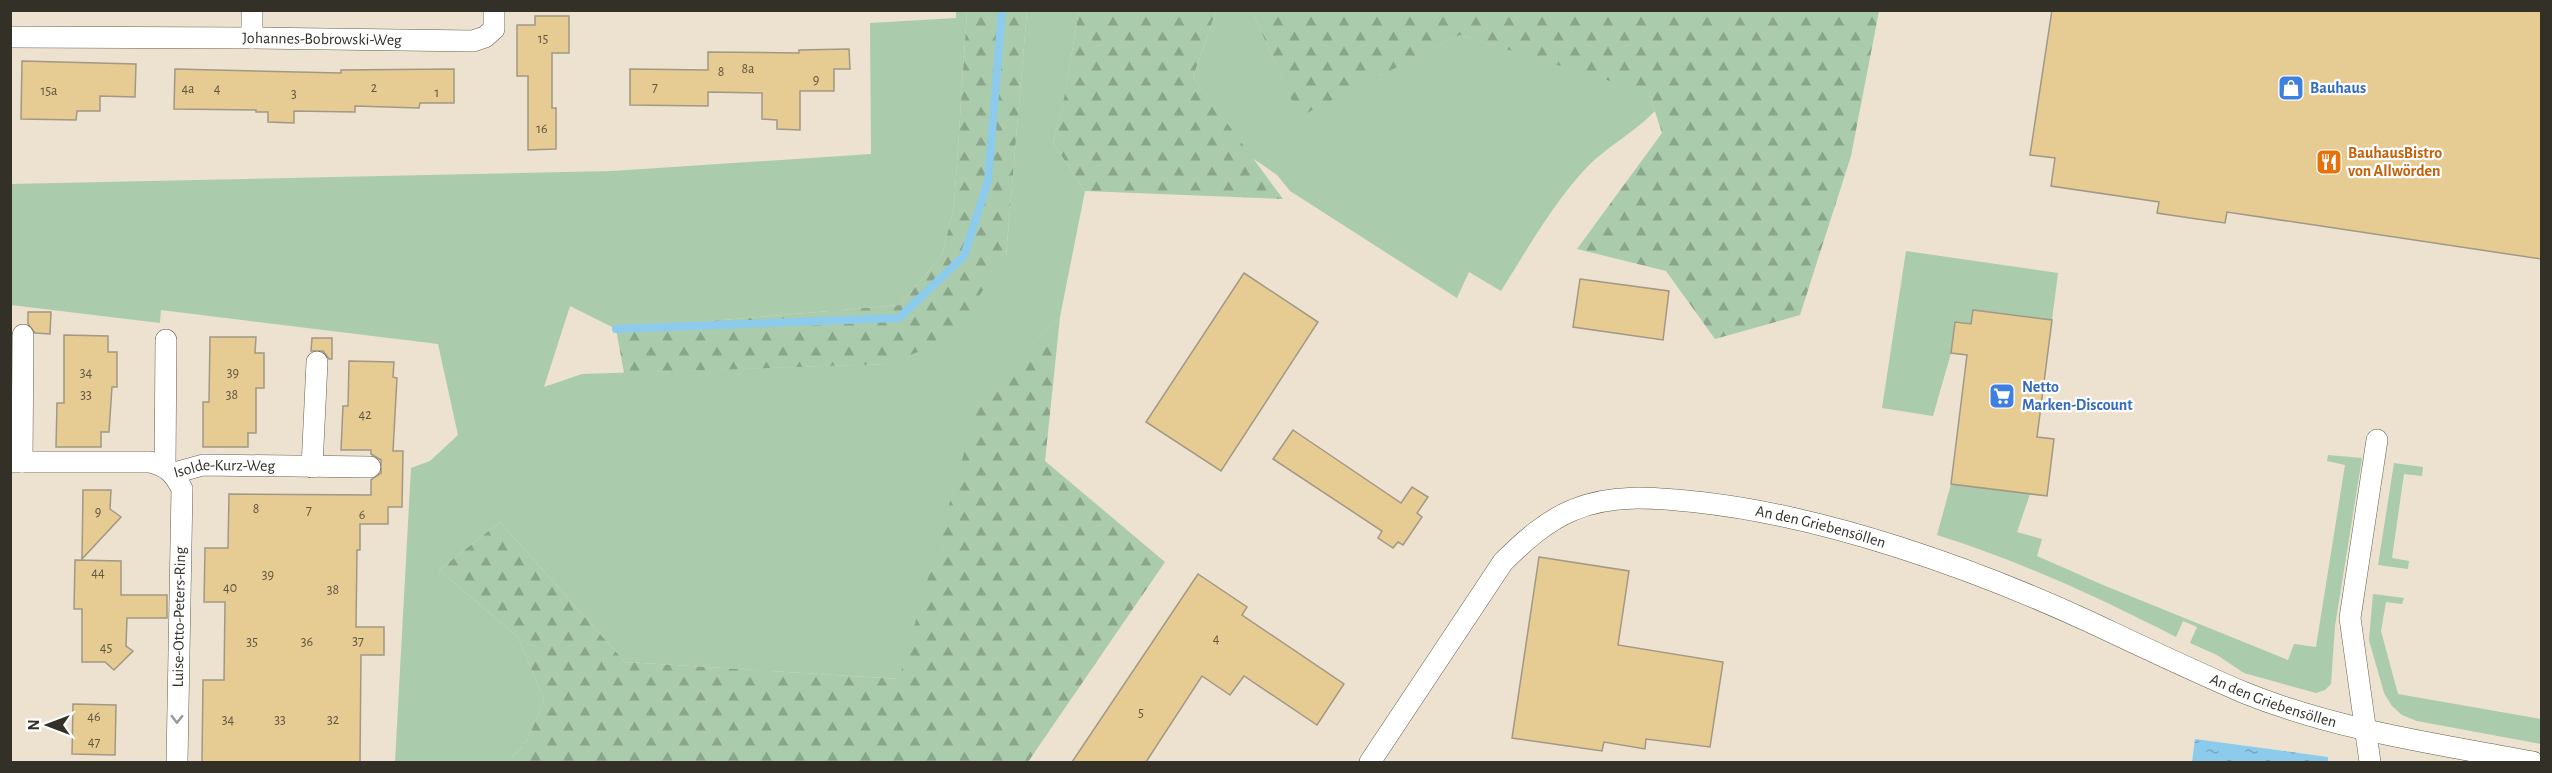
<svg xmlns="http://www.w3.org/2000/svg" width="2552" height="773" viewBox="0 0 2552 773" font-family="'Alegreya Sans',sans-serif">
<defs>
<pattern id="forest-firs" width="22" height="20" patternUnits="userSpaceOnUse" patternTransform="scale(1.5)"><rect width="22" height="20" fill="#aacbac"/><path d="M5 1l3.5 6h-7zM16 11l3.5 6h-7z" fill="#8ba58c"/></pattern>
<pattern id="water-ripples" width="26" height="14" patternUnits="userSpaceOnUse" patternTransform="scale(1.5)"><rect width="26" height="14" fill="#8dcbed"/><path d="M2 4q2-2 4 0t4 0M15 11q2-2 4 0t4 0" fill="none" stroke="#74a5c0"/></pattern>
</defs>
<rect width="100%" height="100%" fill="#ece2cf"/>
<!-- green -->
<g fill="#aacbac">
<polygon points="956,11 967,11 954,207 942,255 900,305 616,329 570,306 544,387 582,374 886,364 1006,256 1027,11 1079,11 1064,99 1053,143 1085,191 1060,317 980,398 900,679 625,662 500,522 439,570 518,637 544,700 527,741 508,762 395,762 411,468 430,461 458,435 438,344 161,310 160,323 11,305 10,184 612,171 871,154 870,23 956,18"/>
<path d="M1216 11H1252L1299 116 1460 35 1636 87 1649 93 1655 111C1635 132 1608 146 1588 166 1553 203 1528 248 1501 291L1469 272 1457 298 1290 191 1277 175 1251 157 1193 77Z"/>
<polygon points="1906,251 2058,273 2052,320 1973,310 1971,324 1955,322 1951,353 1933,416 1882,408"/>
<path d="M2328 455 2362 458 2335 626 2331 684 2325 690 2316 693 2244 673 2217 655 2190 643 2197 627 2183 621 2176 637C2098 597 2020 561 1937 535L1951 484 2030 494 2017 532 2042 539 2037 556 2103 585 2288 660 2294 644 2316 647 2345 465 2327 461Z"/>
<polygon points="2394,463 2423,467 2422,476 2404,474 2392,558 2409,561 2408,569 2378,565"/>
<polygon points="2373,594 2404,598 2402,604 2386,602 2381,631 2398,694 2541,719 2541,744 2417,721 2402,715 2392,706 2384,693 2369,640"/>
</g>
<!-- forest -->
<g fill="url(#forest-firs)">
<polygon points="967,11 1027,11 1006,256 965,317 926,349 886,364 624,373 616,329 900,305 942,255 954,207"/>
<polygon points="1079,11 1216,11 1193,77 1283,199 1085,191 1053,143 1064,98"/>
<polygon points="1252,11 1879,11 1851,156 1800,315 1715,339 1666,271 1577,249 1662,133 1649,93 1460,35 1299,117"/>
<polygon points="1060,317 1045,461 1165,562 1028,762 508,762 527,741 544,700 518,637 439,570 500,522 625,662 899,679 980,397"/>
</g>
<!-- water -->
<polygon fill="url(#water-ripples)" points="2195,739 2328,757 2328,762 2192,762"/>
<g fill="none" stroke-linecap="round" stroke-linejoin="round">
<!-- stream -->
<polyline stroke="#8dcbed" stroke-width="8" points="616,329 899,318 964,256 988,181 1002,10"/>
</g>
<!-- building -->
<g fill="#e6cb92" stroke="#a19886" stroke-width="1.5">
<polygon points="2052,10 2541,10 2541,259 2227,212 2225,223 2190,218 2157,213 2159,202 2051,186 2055,158 2030,155"/>
<polygon points="535,16 569,16 569,53 552,53 552,108 556,108 556,149 528,150 528,76 517,76 517,25 535,25"/>
<polygon points="849,49 850,69 834,69 834,91 800,91 800,130 777,129 777,120 762,119 762,93 708,92 708,106 630,105 630,69 708,70 708,52 799,53 799,50"/>
<polygon points="22,61 136,64 135,97 100,96 100,111 77,111 76,120 21,119"/>
<polygon points="175,69 341,73 341,70 454,69 454,103 420,103 419,108 355,106 355,112 294,111 294,123 268,122 268,112 256,112 256,110 174,109"/>
<polygon points="1244,273 1318,322 1221,471 1146,422"/>
<polygon points="1580,279 1669,291 1663,340 1573,327"/>
<polygon points="1973,310 2052,320 2037,437 2054,439 2047,496 1951,484 1967,355 1951,353 1955,322 1971,324"/>
<polygon points="28,312 51,312 50,334 35,333 28,324"/>
<polygon points="64,335 108,336 108,352 117,352 117,387 112,387 109,432 101,432 101,447 56,447 57,403 64,403"/>
<polygon points="210,337 256,337 255,353 264,353 264,388 256,388 256,433 248,433 248,447 203,447 203,402 209,402"/>
<polygon points="312,338 332,338 332,359 329,359 323,351 311,351"/>
<polygon points="349,361 394,362 393,377 397,378 393,451 403,451 402,507 388,507 388,524 360,524 360,550 357,550 356,627 384,627 384,655 361,655 360,762 202,762 203,680 224,680 225,602 204,602 205,548 228,548 229,494 371,495 371,480 381,473 381,460 371,454 371,450 341,450 343,406 348,406"/>
<polygon points="1293,430 1401,503 1412,487 1428,497 1417,513 1422,517 1403,545 1398,542 1393,548 1378,538 1382,531 1273,459"/>
<polygon points="83,490 111,490 110,509 121,517 82,559"/>
<polygon points="1539,557 1629,571 1618,645 1723,662 1710,747 1646,739 1645,749 1604,742 1602,751 1512,738"/>
<polygon points="75,560 121,561 121,595 167,595 167,618 127,618 126,646 133,651 114,670 105,662 82,662 82,609 74,609"/>
<polygon points="1198,574 1247,607 1242,615 1344,684 1317,725 1244,676 1230,695 1202,676 1146,762 1072,762"/>
<polygon points="73,704 116,705 115,755 72,754"/>
</g>
<g fill="none" stroke-linecap="round" stroke-linejoin="round">
<!-- minor casing -->
<g stroke="#675f4e" stroke-width="22">
<g id="minor">
<path id="s1" d="M10 37 252 38 473 41 485 37 494 29V10"/>
<polyline points="252,38 252,10"/>
<path d="M10 462H150C168 467 174 473 182 489L177 762"/>
<polyline points="22,462 23,335"/>
<polyline points="165,466 166,340"/>
<polyline points="312,467 317,362"/>
<path id="s2" d="M174 473 203 465 370 467"/>
<path id="s3" d="M1370 762 1503 562C1523 542 1546 521 1573 510 1612 493 1656 498 1697 502 1826 516 1973 568 2090 622 2141 646 2193 671 2245 693 2337 730 2437 744 2533 762"/>
<polyline points="2370,762 2350,618 2377,440"/>
</g>
</g>
<!-- minor -->
<use href="#minor" stroke="#fff" stroke-width="21"/>
</g>
<!-- one-way arrows -->
<defs><path id="oneway-chevron" d="M-2-3.5L2.5 0L-2 3.5" fill="none" stroke-width="1.6" stroke-linecap="round" stroke-linejoin="round" transform="scale(1.5)"/></defs>
<use stroke="#999894" href="#oneway-chevron" transform="translate(177 719) rotate(91)"/>
<!-- icons -->
<defs>
<g id="shop-square" transform="scale(1.35)"><rect x="-9" y="-9" width="18" height="18" rx="4" fill="#3f7fe0" stroke="#fff"/><path d="M-5-2.5h2.3a2.7 3.5 0 0 1 5.4 0H5L5.5 6h-11ZM-1.5-2.5h3a1.5 2.3 0 0 0-3 0Z" fill="#fff"/></g>
<g id="restaurant-square" transform="scale(1.35)"><rect x="-9" y="-9" width="18" height="18" rx="4" fill="#e8710a" stroke="#fff"/><path d="M-5-6h1v4h1v-4h1v4h1v-4h1v5L-1.5 .5V6h-2V.5L-5-1ZM5-6V6H3V1.5H1.5Q1.5-4 5-6Z" fill="#fff"/></g>
<g id="supermarket-square" transform="scale(1.35)"><rect x="-9" y="-9" width="18" height="18" rx="4" fill="#3f7fe0" stroke="#fff"/><path d="M-6-5.5h2.5l.6 2H6L4.5 2H-2.5L-4.4-4H-6ZM-1.5 3.2a1.3 1.3 0 1 0 .1 0ZM3 3.2a1.3 1.3 0 1 0 .1 0Z" fill="#fff"/></g>
</defs>
<g fill-rule="evenodd">
<use href="#shop-square" x="2291" y="88"/>
<use href="#restaurant-square" x="2329" y="162"/>
<use href="#supermarket-square" x="2002" y="396"/>
</g>
<g text-anchor="middle" dominant-baseline="central" stroke-width="4.5" stroke-linejoin="round" paint-order="stroke">
<!-- number labels -->
<g font-size="14" fill="#605742">
<text x="543" y="39">15</text>
<text x="748" y="69">8a</text>
<text x="721" y="72">8</text>
<text x="816" y="80">9</text>
<text x="655" y="87">7</text>
<text x="374" y="88">2</text>
<text x="188" y="89">4a</text>
<text x="217" y="89">4</text>
<text x="49" y="91">15a</text>
<text x="437" y="93">1</text>
<text x="294" y="94">3</text>
<text x="542" y="129">16</text>
<text x="86" y="373">34</text>
<text x="233" y="373">39</text>
<text x="86" y="395">33</text>
<text x="232" y="395">38</text>
<text x="365" y="415">42</text>
<text x="256" y="509">8</text>
<text x="309" y="510">7</text>
<text x="98" y="512">9</text>
<text x="362" y="515">6</text>
<text x="98" y="573">44</text>
<text x="268" y="575">39</text>
<text x="230" y="588">40</text>
<text x="333" y="590">38</text>
<text x="1216" y="639">4</text>
<text x="358" y="641">37</text>
<text x="252" y="642">35</text>
<text x="307" y="642">36</text>
<text x="106" y="648">45</text>
<text x="1141" y="713">5</text>
<text x="94" y="717">46</text>
<text x="228" y="720">34</text>
<text x="280" y="720">33</text>
<text x="333" y="720">32</text>
<text x="94" y="742">47</text>
</g>
<!-- street labels -->
<g font-size="16" fill="#333028" stroke="#fff">
<text stroke="none"><textPath href="#s1" startOffset="312">Johannes-Bobrowski-Weg</textPath></text>
<text stroke="none"><textPath href="#s2" startOffset="51">Isolde-Kurz-Weg</textPath></text>
<text stroke="none"><textPath href="#s3" startOffset="580">An den Griebensöllen</textPath></text>
<text transform="translate(179 617) rotate(-89)">Luise-Otto-Peters-Ring</text>
<text stroke="none"><textPath href="#s3" startOffset="1066">An den Griebensöllen</textPath></text>
</g>
<!-- shop labels -->
<g font-size="16" font-weight="bold" fill="#366cbe" stroke="#fff" text-anchor="start">
<text x="2310" y="88">Bauhaus</text>
<text x="2022" y="387">Netto<tspan x="2022" dy="18">Marken-Discount</tspan></text>
</g>
<!-- food labels -->
<g font-size="16" font-weight="bold" fill="#c56008" stroke="#fff" text-anchor="start">
<text x="2348" y="153">BauhausBistro<tspan x="2348" dy="18">von Allwörden</tspan></text>
</g>
</g>
<!-- border -->
<rect width="2552" height="773" fill="none" stroke="#333028" stroke-width="24"/>
<!-- north arrow -->
<g transform="translate(48 725) rotate(270)" stroke="#ffffff" stroke-width="4.5" paint-order="stroke">
<path d="M0-4.5L10 22L0 15L-10 22Z" fill="#333028"/>
<text y="-9" font-size="16" font-weight="bold" text-anchor="middle" fill="#333028">N</text>
</g>
</svg>
